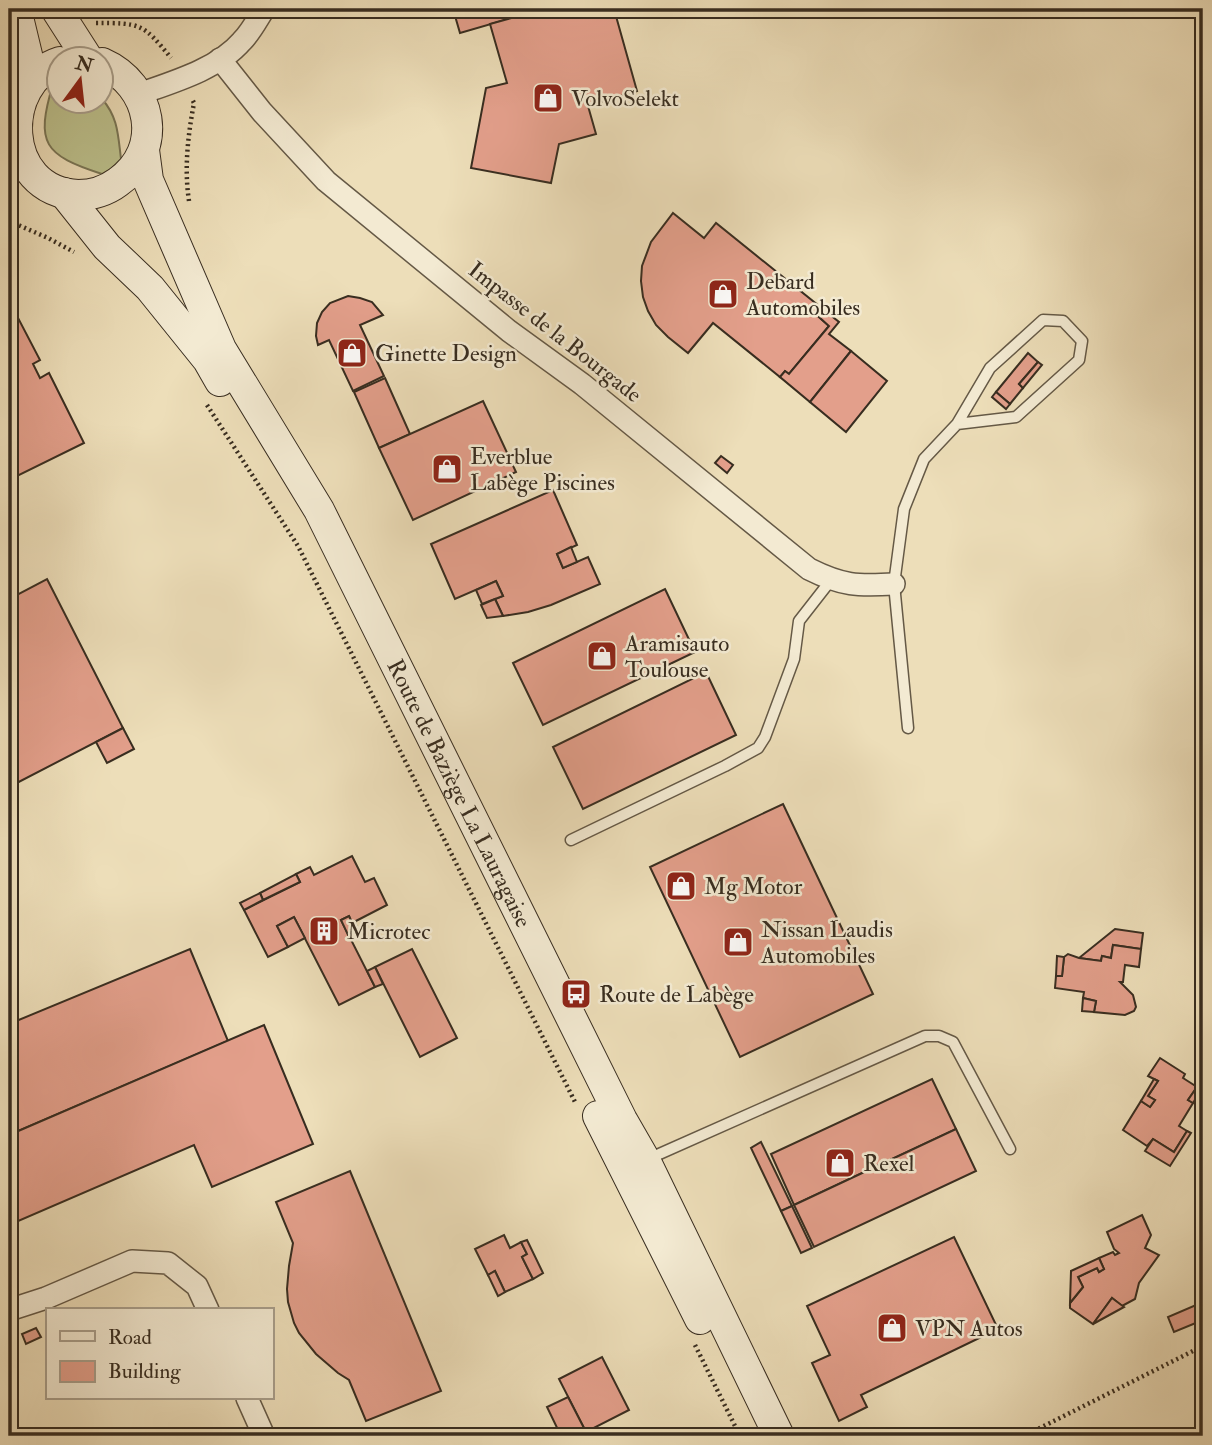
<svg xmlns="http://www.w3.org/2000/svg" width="1212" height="1445" viewBox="0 0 1212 1445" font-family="'IM FELL Double Pica',serif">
<rect width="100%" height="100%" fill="#eddeb9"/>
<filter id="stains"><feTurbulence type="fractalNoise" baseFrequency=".00286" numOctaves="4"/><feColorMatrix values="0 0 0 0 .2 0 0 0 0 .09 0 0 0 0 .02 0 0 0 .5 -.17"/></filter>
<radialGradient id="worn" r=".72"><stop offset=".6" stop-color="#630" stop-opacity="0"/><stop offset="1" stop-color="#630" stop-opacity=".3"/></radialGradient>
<!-- green -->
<path fill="#bcc08c" stroke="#7a7656" stroke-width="2" d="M59 82 60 102H102V99C118 117 118 135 121 159L111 169 102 174C44 155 35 144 53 84Z"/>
<!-- building -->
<g fill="#e39f8b" stroke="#382d20" stroke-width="2">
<polygon points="453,9 520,9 522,15 460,33"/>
<polygon points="520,9 614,9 637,91 588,106 596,134 559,144 551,183 471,168 486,88 507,83 490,24 522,15"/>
<polygon points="673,213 704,238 716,223 824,310 819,317 829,326 789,374 785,371 780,377 713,323 688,353 668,337 656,325 648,311 643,297 641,281 642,266 651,242"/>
<polygon points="348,296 360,298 372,302 383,315 360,325 384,376 353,391 329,340 318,345 316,336 317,323 322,312 330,303"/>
<polygon points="9,307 16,314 40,360 33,364 40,378 49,373 84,443 9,480"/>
<polygon points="824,310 839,322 829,334 851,351 810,402 780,377 785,371 789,374 829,326 819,317"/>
<polygon points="851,351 887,381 846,432 810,402"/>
<polygon points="1028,353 1038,362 1019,384 1023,388 1010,404 996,392"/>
<polygon points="1038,362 1042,365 1023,388 1019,384"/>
<polygon points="385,378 410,434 379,448 354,392"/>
<polygon points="996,392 1010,404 1006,409 992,397"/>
<polygon points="483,401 516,472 413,520 379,448"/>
<polygon points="721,456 733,465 727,473 715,463"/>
<polygon points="553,490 577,545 557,554 563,568 588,557 600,584 551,605 528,612 503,616 495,599 503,596 496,581 455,599 431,544"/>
<polygon points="571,547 577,562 563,568 557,554"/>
<polygon points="47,579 123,728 9,787 9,599"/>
<polygon points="496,581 503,596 482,604 476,590"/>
<polygon points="665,589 695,652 543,725 513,663"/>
<polygon points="495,599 503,616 487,618 481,605"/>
<polygon points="706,672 736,735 583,809 553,747"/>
<polygon points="123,728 134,749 107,763 96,742"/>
<polygon points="783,804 873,994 740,1057 650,867"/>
<polygon points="352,856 365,882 374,878 387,905 352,923 349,916 341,920 375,987 339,1005 294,917 277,926 288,947 268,957 244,910 300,882 296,874 310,867 314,875"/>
<polygon points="296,874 300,882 263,900 260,893"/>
<polygon points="260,893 263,900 244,910 240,903"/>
<polygon points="349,916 352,923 355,922 357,927 355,933 349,937 341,920"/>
<polygon points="294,917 305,938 288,947 277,926"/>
<polygon points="1115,929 1143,933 1141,949 1113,945 1111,958 1102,956 1101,961 1079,958"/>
<polygon points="1113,945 1141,949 1139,967 1125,965 1123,982 1120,982 1133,995 1136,1007 1134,1011 1125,1015 1094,1012 1096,1001 1083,998 1084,992 1055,988 1056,976 1062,976 1064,957 1068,954 1079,958 1101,961 1102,956 1111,958"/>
<polygon points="190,949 228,1041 9,1135 9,1024"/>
<polygon points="412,949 457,1038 420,1057 375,967"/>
<polygon points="1057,956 1064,957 1062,976 1056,976"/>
<polygon points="375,967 383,984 375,987 367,971"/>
<polygon points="1083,998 1096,1001 1094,1012 1082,1011"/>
<polygon points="264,1025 313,1144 212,1187 194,1145 9,1225 9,1135"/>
<polygon points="1160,1058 1185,1074 1183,1078 1197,1087 1188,1100 1193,1103 1179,1126 1187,1131 1174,1152 1153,1139 1147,1146 1123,1130 1141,1101 1150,1107 1155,1100 1148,1096 1158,1081 1148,1076"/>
<polygon points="932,1079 956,1129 794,1205 771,1154"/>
<polygon points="1154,1079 1158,1081 1148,1096 1155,1100 1150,1107 1141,1101"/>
<polygon points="1197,1087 1201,1090 1193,1103 1188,1100"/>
<polygon points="956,1129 976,1171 814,1247 794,1205"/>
<polygon points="1187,1131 1191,1133 1170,1166 1145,1151 1153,1139 1174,1152"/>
<polygon points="761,1142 792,1206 781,1211 751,1148"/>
<polygon points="350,1171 441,1391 366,1421 349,1380 338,1373 316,1354 299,1333 294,1323 288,1302 287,1289 289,1266 293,1243 276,1202"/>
<polygon points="792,1206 812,1248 801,1253 781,1211"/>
<polygon points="1142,1215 1151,1235 1145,1248 1159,1255 1139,1283 1135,1299 1122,1306 1112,1298 1093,1324 1070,1308 1070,1303 1083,1287 1078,1277 1097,1268 1099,1272 1104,1269 1099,1258 1113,1252 1115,1255 1119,1253 1114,1249 1107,1232"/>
<polygon points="504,1235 510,1248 521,1242 527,1254 522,1257 533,1279 505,1292 495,1271 488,1275 475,1249"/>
<polygon points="954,1237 998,1329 861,1395 867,1407 839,1421 812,1363 830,1355 807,1306"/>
<polygon points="527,1240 543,1273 533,1279 522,1257 527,1254 521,1242"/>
<polygon points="1099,1258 1104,1269 1099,1272 1097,1268 1078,1277 1083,1287 1070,1303 1071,1271"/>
<polygon points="495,1271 505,1292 498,1296 488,1275"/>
<polygon points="1112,1298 1124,1307 1093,1324"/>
<polygon points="1203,1302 1203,1320 1174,1332 1168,1317"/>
<polygon points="36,1328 41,1337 26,1344 22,1334"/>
<polygon points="602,1357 629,1410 586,1432 559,1379"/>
<polygon points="568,1397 586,1432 577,1436 561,1436 547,1407"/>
<polygon points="163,1431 166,1436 149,1436"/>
</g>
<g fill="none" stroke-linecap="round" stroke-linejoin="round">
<!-- lane casing -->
<g stroke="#655946" stroke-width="13">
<g id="lane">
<polyline points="908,728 894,584 904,509 924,459 957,424 1016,417 1079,360 1082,341 1063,321 1043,320 990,368 957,424"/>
<polyline points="571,840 725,766 758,748 765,737 794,659 799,621 831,580"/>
<polyline points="648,1159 925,1036 939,1036 953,1042 1010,1149"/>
</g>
</g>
<!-- street casing -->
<g stroke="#655946" stroke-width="24">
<g id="street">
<path d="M220 59 262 112 326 181 509 331 582 384 809 569C843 586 857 586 894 584"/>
<path d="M139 94C173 82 218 69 242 41 251 32 257 20 264 9"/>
<polyline points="9,1310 46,1298 132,1261 168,1263 197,1286 208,1310"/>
<polyline points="247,1398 264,1436"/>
</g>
</g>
<!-- secondary casing -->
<g stroke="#382d20" stroke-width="32">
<g id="secondary">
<polyline points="16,9 28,59 35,75"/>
<polyline points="56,9 88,59"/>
<path d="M60 62C0 81 0 191 78 195 92 195 106 191 118 182 165 149 152 85 102 63"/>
<path id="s1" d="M144 150 148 180 221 349 319 510 622 1120 645 1160 779 1436"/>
<polyline points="64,193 107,247 150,288 208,360 220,381"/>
<polyline points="598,1116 700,1319"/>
</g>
</g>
<!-- path -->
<g stroke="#382d20" stroke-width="4.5" stroke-dasharray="2 3.5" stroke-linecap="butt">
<path d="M96 23C140 23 143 23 171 58"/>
<path d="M189 201C184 168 188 135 194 103L192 99"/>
<polyline points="9,221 48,238 74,252"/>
<polyline points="207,405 298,546 575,1102"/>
<polyline points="695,1345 740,1436"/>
<polyline points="1024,1436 1203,1346"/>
</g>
<!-- lane -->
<use href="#lane" stroke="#f3ead2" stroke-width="10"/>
<!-- street -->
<use href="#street" stroke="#f3ead2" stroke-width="21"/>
<!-- secondary -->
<use href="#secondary" stroke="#f3ead2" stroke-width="30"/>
</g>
<!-- icons -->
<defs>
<g id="shop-square" transform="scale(1.575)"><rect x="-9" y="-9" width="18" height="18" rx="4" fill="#8f2418" stroke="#f3ead2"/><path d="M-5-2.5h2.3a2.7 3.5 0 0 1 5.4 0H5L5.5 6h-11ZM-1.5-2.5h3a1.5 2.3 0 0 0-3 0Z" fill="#fff"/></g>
<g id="building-square" transform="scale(1.575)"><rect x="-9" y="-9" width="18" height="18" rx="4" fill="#8f2418" stroke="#f3ead2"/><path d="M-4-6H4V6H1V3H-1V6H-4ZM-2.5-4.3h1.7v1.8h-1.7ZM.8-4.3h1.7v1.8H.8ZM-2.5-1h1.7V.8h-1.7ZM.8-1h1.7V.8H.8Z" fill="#fff"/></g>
<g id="bus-square" transform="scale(1.575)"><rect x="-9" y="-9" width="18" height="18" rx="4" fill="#8f2418" stroke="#f3ead2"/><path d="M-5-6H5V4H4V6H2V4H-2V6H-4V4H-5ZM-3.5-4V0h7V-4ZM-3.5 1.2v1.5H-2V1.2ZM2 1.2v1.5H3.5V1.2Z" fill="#fff"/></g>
</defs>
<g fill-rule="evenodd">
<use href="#shop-square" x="548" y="98"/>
<use href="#shop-square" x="723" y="294"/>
<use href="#shop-square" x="352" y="353"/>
<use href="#shop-square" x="447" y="469"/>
<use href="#shop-square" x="602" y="656"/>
<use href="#shop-square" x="681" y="886"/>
<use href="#building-square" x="324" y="931"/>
<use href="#shop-square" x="738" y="942"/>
<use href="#bus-square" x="576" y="994"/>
<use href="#shop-square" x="840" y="1163"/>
<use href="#shop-square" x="892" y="1328"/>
</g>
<g text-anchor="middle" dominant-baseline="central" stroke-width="5" stroke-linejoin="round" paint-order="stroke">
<!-- poi labels -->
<g font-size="23" fill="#382d20" stroke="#f3ead2" text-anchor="start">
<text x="571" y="98">VolvoSelekt</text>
<text x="746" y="281">Debard<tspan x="746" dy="26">Automobiles</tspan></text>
<text x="375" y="353">Ginette Design</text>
<text x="470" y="456">Everblue<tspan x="470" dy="26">Labège Piscines</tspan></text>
<text x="625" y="643">Aramisauto<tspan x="625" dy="26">Toulouse</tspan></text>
<text x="704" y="886">Mg Motor</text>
<text x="761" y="929">Nissan Laudis<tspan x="761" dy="26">Automobiles</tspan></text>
<text x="347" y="931">Microtec</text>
<text x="599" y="994">Route de Labège</text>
<text x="863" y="1163">Rexel</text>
<text x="915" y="1328">VPN Autos</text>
</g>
<!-- street labels -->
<g font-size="23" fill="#382d20" stroke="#f3ead2">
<text transform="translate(555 332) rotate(38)">Impasse de la Bourgade</text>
<text stroke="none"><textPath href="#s1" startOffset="719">Route de Baziège La Lauragaise</textPath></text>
</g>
</g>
<!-- margin -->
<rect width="1212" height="1445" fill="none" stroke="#eddeb9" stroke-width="35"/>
<rect x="10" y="10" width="1191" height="1424" fill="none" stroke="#382d20" stroke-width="3.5"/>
<rect x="18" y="18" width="1177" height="1410" fill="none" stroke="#382d20" stroke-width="2"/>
<!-- legend -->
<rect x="46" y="1308" width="228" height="91" fill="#f3ead2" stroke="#a89e8b" stroke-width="2"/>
<rect x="60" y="1331" width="35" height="10" fill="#f3ead2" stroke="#a89e8b" stroke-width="2"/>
<text x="108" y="1344" font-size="21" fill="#382d20">Road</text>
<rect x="60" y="1361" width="35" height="21" fill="#e39f8b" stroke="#a89e8b" stroke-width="2"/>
<text x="108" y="1378" font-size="21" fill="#382d20">Building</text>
<!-- north arrow -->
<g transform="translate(80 80) rotate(15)"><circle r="33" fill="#f3ead2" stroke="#a89e8b" stroke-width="2"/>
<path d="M0-5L12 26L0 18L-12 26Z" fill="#8f2418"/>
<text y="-10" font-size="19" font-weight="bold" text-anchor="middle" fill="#382d20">N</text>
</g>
<rect width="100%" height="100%" filter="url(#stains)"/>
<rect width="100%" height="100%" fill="url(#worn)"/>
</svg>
